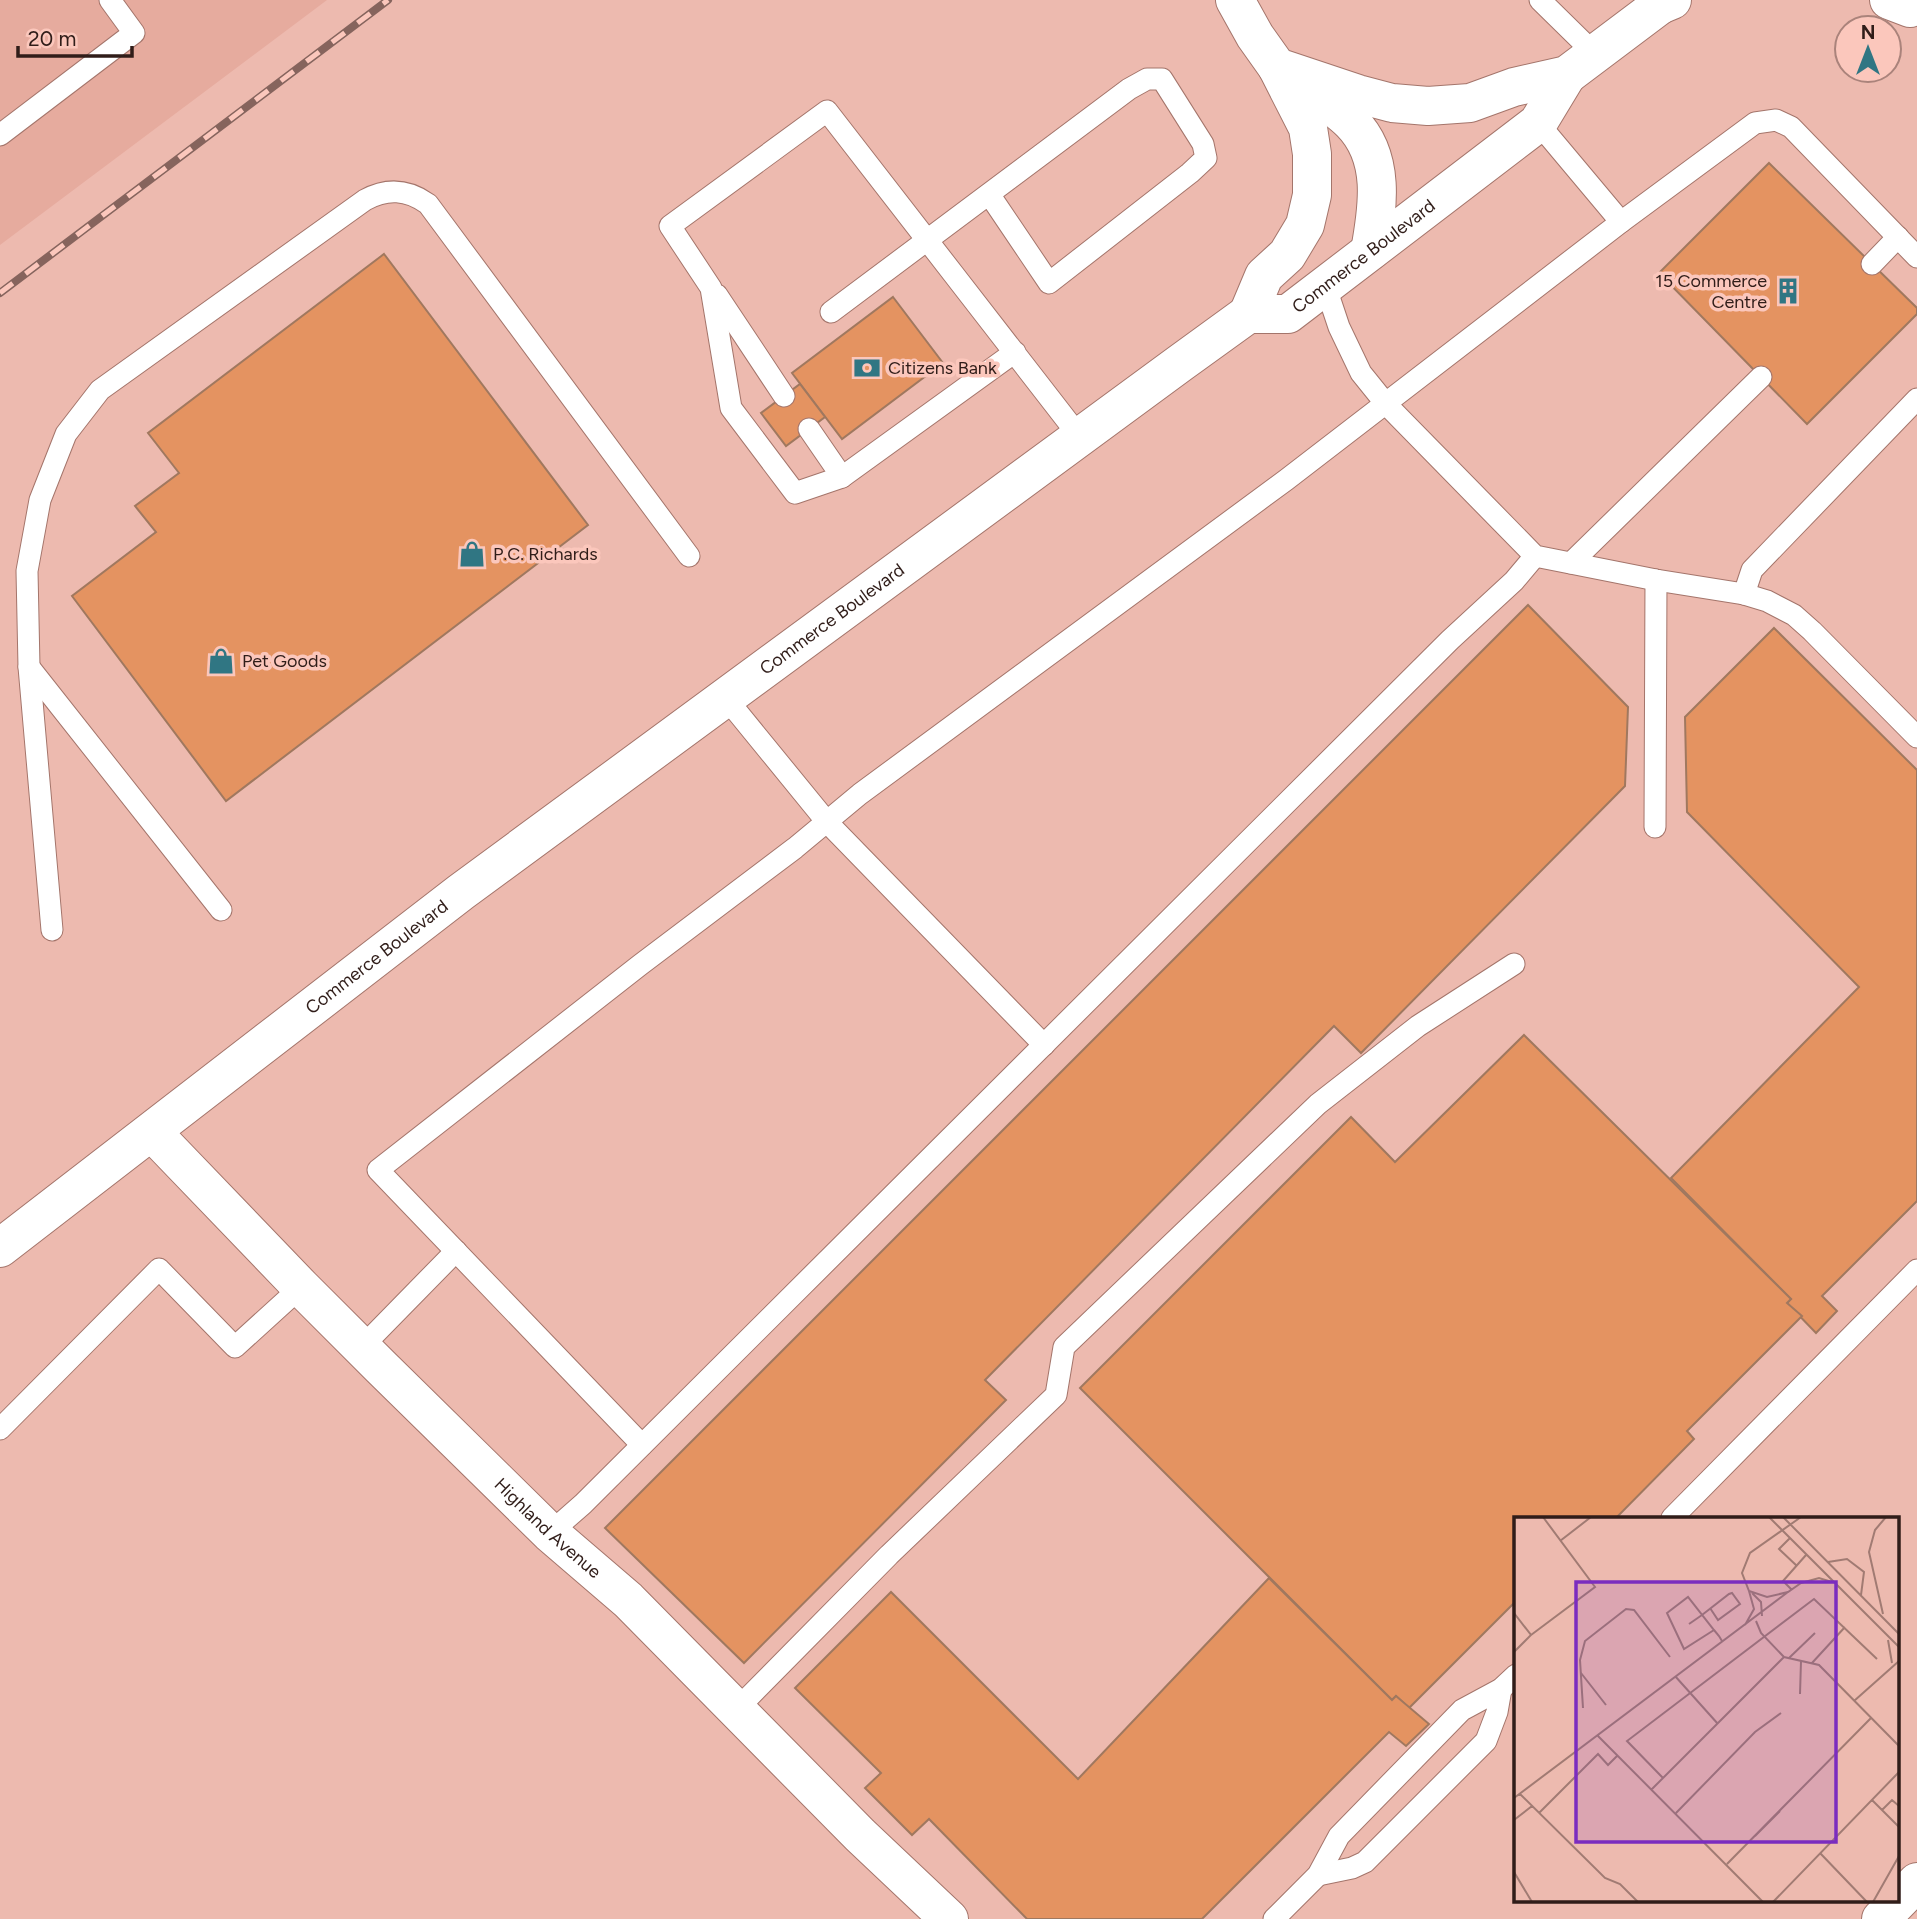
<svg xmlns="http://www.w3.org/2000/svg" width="1917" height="1919" viewBox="0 0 1917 1919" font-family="Figtree,sans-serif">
<rect width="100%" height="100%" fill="#edbaaf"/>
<!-- built -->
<polygon fill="#e6ab9e" points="0,0 327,0 0,245"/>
<!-- building -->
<g fill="#e49361" stroke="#a0785f" stroke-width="2">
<polygon points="1769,163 1917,308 1917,314 1807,424 1659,273"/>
<polygon points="384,254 588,525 226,801 72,596 156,532 135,506 179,473 148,433"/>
<polygon points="893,297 943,363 842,439 792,373"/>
<polygon points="800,384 825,417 786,446 761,413"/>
<polygon points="1528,605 1628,707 1625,786 1361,1053 1334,1026 985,1380 1006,1400 744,1663 605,1528"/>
<polygon points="1774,628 1917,770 1917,1201 1822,1296 1837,1311 1816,1333 1787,1303 1791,1299 1671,1178 1859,987 1687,812 1685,717"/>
<polygon points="1524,1035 1791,1299 1787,1303 1802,1316 1687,1431 1694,1439 1616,1518 1516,1518 1516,1601 1409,1708 1396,1696 1392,1700 1080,1388 1351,1117 1395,1162"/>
<polygon points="1269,1578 1392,1700 1396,1696 1429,1724 1406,1746 1389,1732 1202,1919 1027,1919 929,1819 912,1835 865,1788 881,1773 795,1688 891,1592 1078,1779"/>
</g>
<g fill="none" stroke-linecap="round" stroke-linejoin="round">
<!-- service casing -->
<g stroke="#a4756b" stroke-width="23">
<g id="service">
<polyline points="1540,0 1595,54"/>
<polyline points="1538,123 1621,222"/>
<polyline points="0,135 134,33 110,0"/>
<polyline points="1872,264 1898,237"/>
<polyline points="1325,285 1339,327 1361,373 1386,404 1535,556 1656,580 1744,594 1767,601 1794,615 1812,631 1917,737"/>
<polyline points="717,295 784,396"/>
<polyline points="831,312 1129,89 1147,79 1162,79 1203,144 1206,158 1190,173 1049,283 989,194"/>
<path d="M1015 352 842 477 795 493 731 408 711 288 670 226 827 111C911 219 995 328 1079 436"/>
<polyline points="809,429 842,477"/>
<polyline points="1571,563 1761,377"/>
<polyline points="1744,594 1752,570 1917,399"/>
<polyline points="29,667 221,910"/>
<polyline points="725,697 827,822 1044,1045"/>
<polyline points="1655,827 1656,580"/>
<path d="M52 930 29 667 27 571 40 500 66 434 100 390 365 200C387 188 407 189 428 204L689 556"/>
<polyline points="362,1347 456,1251"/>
<polyline points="0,1429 159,1269 235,1347 301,1287"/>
<polyline points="642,1445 378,1170 640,965 795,848 860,794 1286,480 1621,222 1755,123 1776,120 1791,127 1917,257"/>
<polyline points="1672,1518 1917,1270"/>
<polyline points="550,1533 583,1504 1450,640 1514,581 1535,556"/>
<polyline points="737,1709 889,1555 1056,1395 1064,1347 1318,1104 1418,1026 1514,964"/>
<polyline points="1318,1875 1352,1868 1365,1862 1486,1741 1497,1712 1501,1689"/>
<polyline points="1274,1919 1318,1875 1339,1836 1462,1710 1501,1689 1516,1675"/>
</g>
</g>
<!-- minor casing -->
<g stroke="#a4756b" stroke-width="40">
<g id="minor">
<path id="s1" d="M152 1132 301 1287 381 1367 550 1533 628 1600 860 1835 949 1919"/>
<polyline points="1881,1919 1917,1882"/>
</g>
</g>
<!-- tertiary casing -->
<g stroke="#a4756b" stroke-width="40">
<g id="tertiary">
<path d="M1285 73C1305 88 1333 104 1351 122 1386 157 1378 207 1370 251"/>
<polyline points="1248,314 1264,276 1287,255 1305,225 1312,195 1312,154 1308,128 1277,67"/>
<path id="s2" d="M0 1248 461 892 1179 364 1248 314H1288L1538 123 1567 75"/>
</g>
</g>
<!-- secondary casing -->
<g stroke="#a4756b" stroke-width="40">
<polyline id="secondary" points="1235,0 1255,36 1277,67 1358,94 1392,103 1428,106 1470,103 1514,87 1567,75 1660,5"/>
</g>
<!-- trunk casing -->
<g stroke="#a4756b" stroke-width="40">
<g id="trunk">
<polyline points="1889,0 1910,8"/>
<polyline points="1660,5 1672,0"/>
</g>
</g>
<!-- service -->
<use href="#service" stroke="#fff" stroke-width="21"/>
<!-- minor -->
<use href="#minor" stroke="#fff" stroke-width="38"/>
<!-- tertiary -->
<use href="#tertiary" stroke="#fff" stroke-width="38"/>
<!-- secondary -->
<use href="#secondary" stroke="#fff" stroke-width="38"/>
<!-- trunk -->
<use href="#trunk" stroke="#fff" stroke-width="38"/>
<!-- rail casing -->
<g stroke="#86645d" stroke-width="8">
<polyline id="rail" points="0,293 388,0"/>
</g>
<!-- rail -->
<use href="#rail" stroke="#fbc7bc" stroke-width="5" stroke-dasharray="16" stroke-linecap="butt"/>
</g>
<!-- icons -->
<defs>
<g id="building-bare" transform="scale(2.1)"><path d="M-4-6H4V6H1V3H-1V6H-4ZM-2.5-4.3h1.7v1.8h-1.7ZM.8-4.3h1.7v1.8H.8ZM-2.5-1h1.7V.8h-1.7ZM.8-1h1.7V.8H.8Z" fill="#307683" stroke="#fbc7bc" stroke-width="2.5" paint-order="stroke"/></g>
<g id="bank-bare" transform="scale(2.1)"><path d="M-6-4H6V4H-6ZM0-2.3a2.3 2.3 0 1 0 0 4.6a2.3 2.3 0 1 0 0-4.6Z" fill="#307683" stroke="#fbc7bc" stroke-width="2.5" paint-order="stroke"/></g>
<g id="shop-bare" transform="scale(2.1)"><path d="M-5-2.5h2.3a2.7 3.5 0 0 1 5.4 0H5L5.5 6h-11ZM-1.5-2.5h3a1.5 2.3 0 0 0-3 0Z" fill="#307683" stroke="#fbc7bc" stroke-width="2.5" paint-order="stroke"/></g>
</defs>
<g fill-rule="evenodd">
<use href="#building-bare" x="1788" y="291"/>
<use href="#bank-bare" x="867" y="368"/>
<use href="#shop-bare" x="472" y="554"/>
<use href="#shop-bare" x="221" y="661"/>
</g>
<g text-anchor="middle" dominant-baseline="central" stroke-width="7" stroke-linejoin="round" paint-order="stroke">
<!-- street labels -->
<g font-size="18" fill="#301d19" stroke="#fbc7bc">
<text stroke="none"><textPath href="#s2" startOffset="1694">Commerce Boulevard</textPath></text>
<text stroke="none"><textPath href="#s2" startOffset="1043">Commerce Boulevard</textPath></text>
<text stroke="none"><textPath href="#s2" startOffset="476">Commerce Boulevard</textPath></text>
<text stroke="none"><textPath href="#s1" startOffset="560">Highland Avenue</textPath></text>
</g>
<!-- poi labels -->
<g font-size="18" fill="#301d19" stroke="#fbc7bc" text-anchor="start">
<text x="1767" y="281" text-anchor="end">15 Commerce<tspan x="1767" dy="21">Centre</tspan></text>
<text x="888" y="368">Citizens Bank</text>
<text x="493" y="554">P.C. Richards</text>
<text x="242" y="661">Pet Goods</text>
</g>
</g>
<!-- overview -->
<g transform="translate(1514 1517)">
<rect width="385" height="385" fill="#edbaaf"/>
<path fill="none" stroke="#a17b73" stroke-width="2" d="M255 0 385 130M269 0 385 117M276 21 265 32 283 49M46 24 77 0M314 45 333 42 350 55 347 78M287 66 274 75 253 80 235 74 228 56 236 36 287 0M287 66 305 61 318 65M278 73 269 64 292 38M238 76 247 85 248 99M0 96 17 118 0 135M369 97 355 35 361 13 372 0M242 104 247 116 270 140 305 148 385 229M175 107 188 98 215 77 218 76 226 87 204 103 196 91M231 108 240 92 235 74M200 113 170 132 153 96 174 80 200 113 205 119 208 124M17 118 81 70 29 0M374 123 378 146M275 141 301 116M298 146 331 110M67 156 92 188M161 159 204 207M286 177 287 144M340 184 385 144M69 191 66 143 71 124 112 92 120 93 156 140M83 218 249 385M149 261 113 224 300 82 363 142M137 273 270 140M6 277 91 361 106 367 124 385M0 281 274 75M358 283 385 310M368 293 378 283 385 289M25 296 84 237 94 248 103 239M162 296 241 215 267 196M0 303 18 289M241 319 266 294M306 336 353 385M213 347 357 201M0 355 18 385M259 385 385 255M359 385 385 339"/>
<path fill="#7b2cbf" fill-opacity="0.15" stroke="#7b2cbf" stroke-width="3.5" d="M62 65H322V325H62Z"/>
<rect width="385" height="385" fill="none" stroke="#301d19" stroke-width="3.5"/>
</g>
<!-- north arrow -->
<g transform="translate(1868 49)"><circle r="33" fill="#fbc7bc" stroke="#aa837b" stroke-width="2"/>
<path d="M0-5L12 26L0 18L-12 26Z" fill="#307683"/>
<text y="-10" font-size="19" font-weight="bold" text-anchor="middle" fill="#301d19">N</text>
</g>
<!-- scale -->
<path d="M18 46v10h114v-10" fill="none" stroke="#301d19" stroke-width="3.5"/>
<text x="28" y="46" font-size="21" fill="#301d19" stroke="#fbc7bc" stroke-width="5" paint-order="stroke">20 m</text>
</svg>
